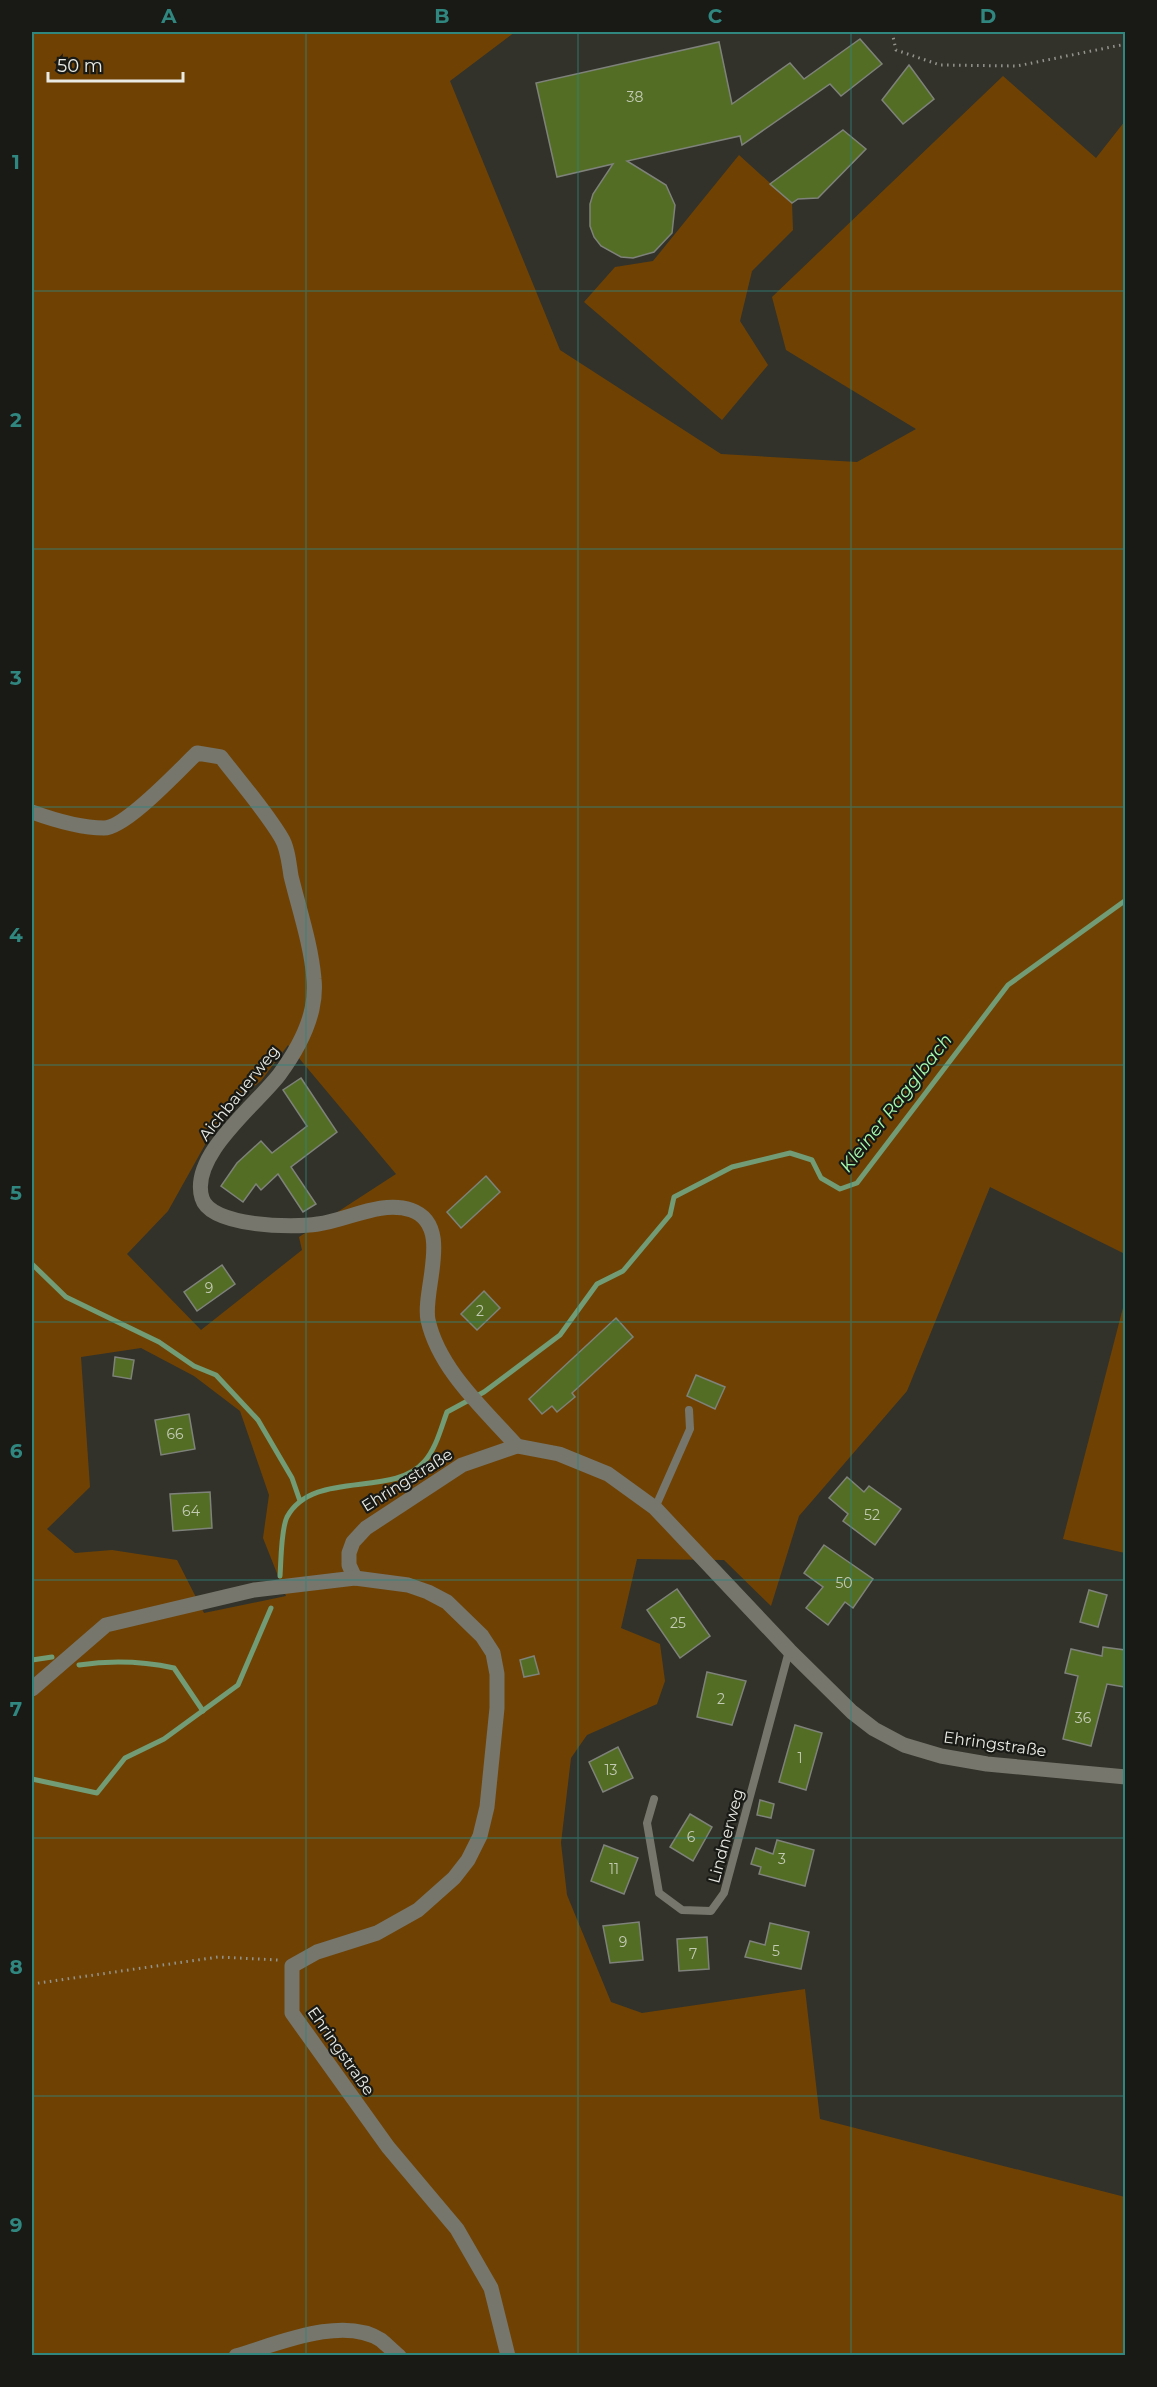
<svg xmlns="http://www.w3.org/2000/svg" width="1157" height="2387" viewBox="0 0 1157 2387" font-family="Montserrat,sans-serif">
<rect width="100%" height="100%" fill="#32322a"/>
<!-- green -->
<g fill="#6f4204" fill-rule="evenodd">
<path d="M32 32H515L450 81 560 350 721 454 857 462 916 429 786 350 772 297 1003 76 1096 158 1125 121V1254L990 1187 907 1391 799 1516 771 1606 724 1560 637 1559 621 1628 660 1644 665 1681 657 1704 587 1735 571 1758 561 1843 567 1895 611 2002 642 2013 805 1989 820 2119 1125 2197V2355L32 2356ZM288 1045 396 1174 299 1237 302 1250 201 1330 127 1254 168 1211 225 1109 261 1081ZM141 1348 194 1376 240 1411 269 1495 263 1538 286 1596 204 1613 177 1560 112 1550 75 1553 47 1529 90 1487 81 1357Z"/>
<polygon points="739,155 792,203 793,230 752,271 740,321 768,365 722,420 584,302 615,267 653,261"/>
<polygon points="1125,1300 1126,1553 1125,1553 1063,1539"/>
</g>
<g fill="none" stroke-linecap="round" stroke-linejoin="round">
<!-- stream -->
<g stroke="#729c76" stroke-width="5">
<polyline points="32,1264 66,1297 159,1342 194,1366 216,1375 258,1420 292,1478 300,1501"/>
<path d="M280 1576C281 1562 281 1529 287 1517 313 1469 393 1498 424 1462 436 1449 441 1428 447 1412L484 1392 560 1335 597 1284 623 1271 670 1215 674 1197 732 1167 790 1153 812 1160 821 1178 840 1189 857 1183 1008 985 1126 900"/>
<polyline points="32,1660 52,1657"/>
<path d="M79 1665C113 1660 141 1661 174 1668L203 1711"/>
<polyline points="32,1779 97,1793 125,1758 164,1739 238,1685 271,1608"/>
</g>
</g>
<!-- building -->
<g fill="#536d25" stroke="#7e827a" stroke-width="1.5">
<polygon points="860,39 882,64 841,96 830,84 742,145 740,136 627,161 666,185 675,205 672,233 654,252 633,258 621,257 601,246 594,237 590,226 590,204 593,194 613,164 557,177 536,83 719,42 732,104 790,63 804,79"/>
<polygon points="909,65 934,99 903,124 882,100"/>
<polygon points="843,130 866,149 818,198 798,199 792,203 770,184"/>
<polygon points="301,1078 337,1132 291,1167 316,1204 303,1212 278,1174 261,1190 256,1184 243,1202 221,1186 237,1163 261,1141 272,1153 307,1126 283,1090"/>
<polygon points="486,1176 500,1192 461,1228 447,1212"/>
<polygon points="222,1265 235,1284 197,1311 184,1292"/>
<polygon points="484,1291 500,1308 477,1330 461,1314"/>
<polygon points="616,1318 633,1337 572,1393 575,1397 557,1412 552,1406 542,1414 529,1399"/>
<polygon points="115,1357 134,1360 131,1379 113,1376"/>
<polygon points="696,1375 725,1387 715,1409 687,1396"/>
<polygon points="189,1414 195,1449 161,1455 155,1420"/>
<polygon points="847,1477 864,1492 869,1486 901,1509 875,1545 843,1521 848,1514 829,1498"/>
<polygon points="210,1492 212,1528 173,1531 170,1494"/>
<polygon points="824,1545 873,1579 853,1608 845,1602 828,1625 806,1608 823,1587 804,1573"/>
<polygon points="677,1589 710,1636 680,1658 647,1610"/>
<polygon points="1089,1590 1107,1595 1098,1627 1080,1622"/>
<polygon points="1103,1647 1125,1650 1125,1687 1107,1684 1091,1746 1063,1739 1078,1676 1065,1673 1071,1649 1102,1656"/>
<polygon points="534,1656 539,1674 524,1677 520,1660"/>
<polygon points="707,1672 746,1681 732,1725 697,1717"/>
<polygon points="795,1725 822,1733 806,1790 779,1782"/>
<polygon points="618,1747 633,1778 603,1792 589,1762"/>
<polygon points="760,1800 774,1804 771,1818 757,1815"/>
<polygon points="690,1814 712,1827 693,1861 670,1847"/>
<polygon points="777,1840 814,1850 805,1886 759,1874 761,1867 751,1864 756,1848 773,1854"/>
<polygon points="604,1845 638,1858 624,1894 591,1881"/>
<polygon points="639,1922 643,1960 610,1963 603,1926"/>
<polygon points="770,1923 809,1932 801,1969 745,1957 750,1941 765,1945"/>
<polygon points="707,1937 709,1969 679,1971 677,1939"/>
</g>
<g fill="none" stroke-linecap="round" stroke-linejoin="round">
<!-- path -->
<g stroke="#94948e" stroke-width="3" stroke-dasharray="1.5 4.5" stroke-linecap="butt">
<polyline points="892,32 896,50 940,65 1017,66 1126,44"/>
<polyline points="32,1984 218,1957 278,1960"/>
</g>
<!-- lane -->
<g stroke="#76766d" stroke-width="8">
<polyline points="655,1508 690,1429 689,1410"/>
<polyline points="654,1799 647,1823 659,1893 682,1910 711,1911 724,1893 789,1651"/>
</g>
<!-- street -->
<g stroke="#76766d" stroke-width="15">
<path d="M32 812C54 820 80 828 104 828 126 828 180 769 197 753L221 757C241 783 264 809 281 837 288 848 289 864 291 876 299 909 311 944 314 979 315 988 314 1000 312 1009 307 1032 293 1056 279 1075 256 1105 189 1156 202 1198 210 1227 294 1228 318 1224 348 1220 381 1200 411 1210 454 1225 422 1290 428 1320 439 1370 485 1410 517 1446"/>
<polyline points="355,1578 349,1565 349,1553 353,1542 366,1528 462,1465 517,1446 559,1454 608,1474 655,1508 789,1650 852,1712 874,1729 904,1745 941,1756 987,1764 1126,1777"/>
<polyline points="32,1689 106,1625 254,1590 355,1578 408,1585 428,1592 447,1602 482,1636 493,1653 497,1674 497,1708 487,1807 480,1836 468,1860 454,1878 418,1910 377,1933 317,1952 292,1966 292,2013 388,2147 457,2229 491,2288 508,2356"/>
<path d="M236 2356C277 2344 343 2315 381 2340 387 2345 393 2351 399 2356"/>
</g>
</g>
<!-- grid -->
<path fill="none" stroke="#308780" stroke-width="1.5" stroke-opacity="0.55" d="M306 32V2356M578 32V2356M851 32V2356M32 291H1126M32 549H1126M32 807H1126M32 1065H1126M32 1322H1126M32 1580H1126M32 1838H1126M32 2096H1126"/>
<g text-anchor="middle" dominant-baseline="central" stroke-width="4.5" stroke-linejoin="round" paint-order="stroke">
<!-- number labels -->
<g font-size="14" fill="#c4cbb5">
<text x="635" y="97">38</text>
<text x="209" y="1288">9</text>
<text x="480" y="1311">2</text>
<text x="175" y="1434">66</text>
<text x="191" y="1511">64</text>
<text x="872" y="1515">52</text>
<text x="844" y="1583">50</text>
<text x="678" y="1623">25</text>
<text x="721" y="1699">2</text>
<text x="1083" y="1718">36</text>
<text x="800" y="1758">1</text>
<text x="611" y="1770">13</text>
<text x="691" y="1837">6</text>
<text x="782" y="1859">3</text>
<text x="614" y="1869">11</text>
<text x="623" y="1942">9</text>
<text x="776" y="1951">5</text>
<text x="693" y="1954">7</text>
</g>
<!-- street labels -->
<g font-size="16" fill="#eaeae5" stroke="#191916">
<text transform="translate(239 1093) rotate(-51)">Aichbauerweg</text>
<text transform="translate(407 1480) rotate(-32)">Ehringstraße</text>
<text transform="translate(995 1744) rotate(8)">Ehringstraße</text>
<text transform="translate(726 1836) rotate(-75)">Lindnerweg</text>
<text transform="translate(341 2051) rotate(55)">Ehringstraße</text>
</g>
<!-- water labels -->
<g font-size="18" font-style="italic" fill="#a5fcae" stroke="#191916">
<text transform="translate(896 1103) rotate(-52)">Kleiner Ragglbach</text>
</g>
</g>
<!-- border -->
<rect width="1157" height="2387" fill="none" stroke="#191916" stroke-width="66"/>
<!-- scale -->
<path d="M48 72v9h135v-9" fill="none" stroke="#eaeae5" stroke-width="3"/>
<text x="57" y="72" font-size="18" fill="#eaeae5" stroke="#191916" stroke-width="4.5" paint-order="stroke">50 m</text>
<rect x="33" y="33" width="1091" height="2321" fill="none" stroke="#308780" stroke-width="2"/>
<g font-size="20" text-anchor="middle" font-weight="bold" fill="#308780">
<text x="169" y="23">A</text>
<text x="442" y="23">B</text>
<text x="715" y="23">C</text>
<text x="988" y="23">D</text>
<text x="16" y="169">1</text>
<text x="16" y="427">2</text>
<text x="16" y="685">3</text>
<text x="16" y="942">4</text>
<text x="16" y="1200">5</text>
<text x="16" y="1458">6</text>
<text x="16" y="1716">7</text>
<text x="16" y="1974">8</text>
<text x="16" y="2232">9</text>
</g>
</svg>
